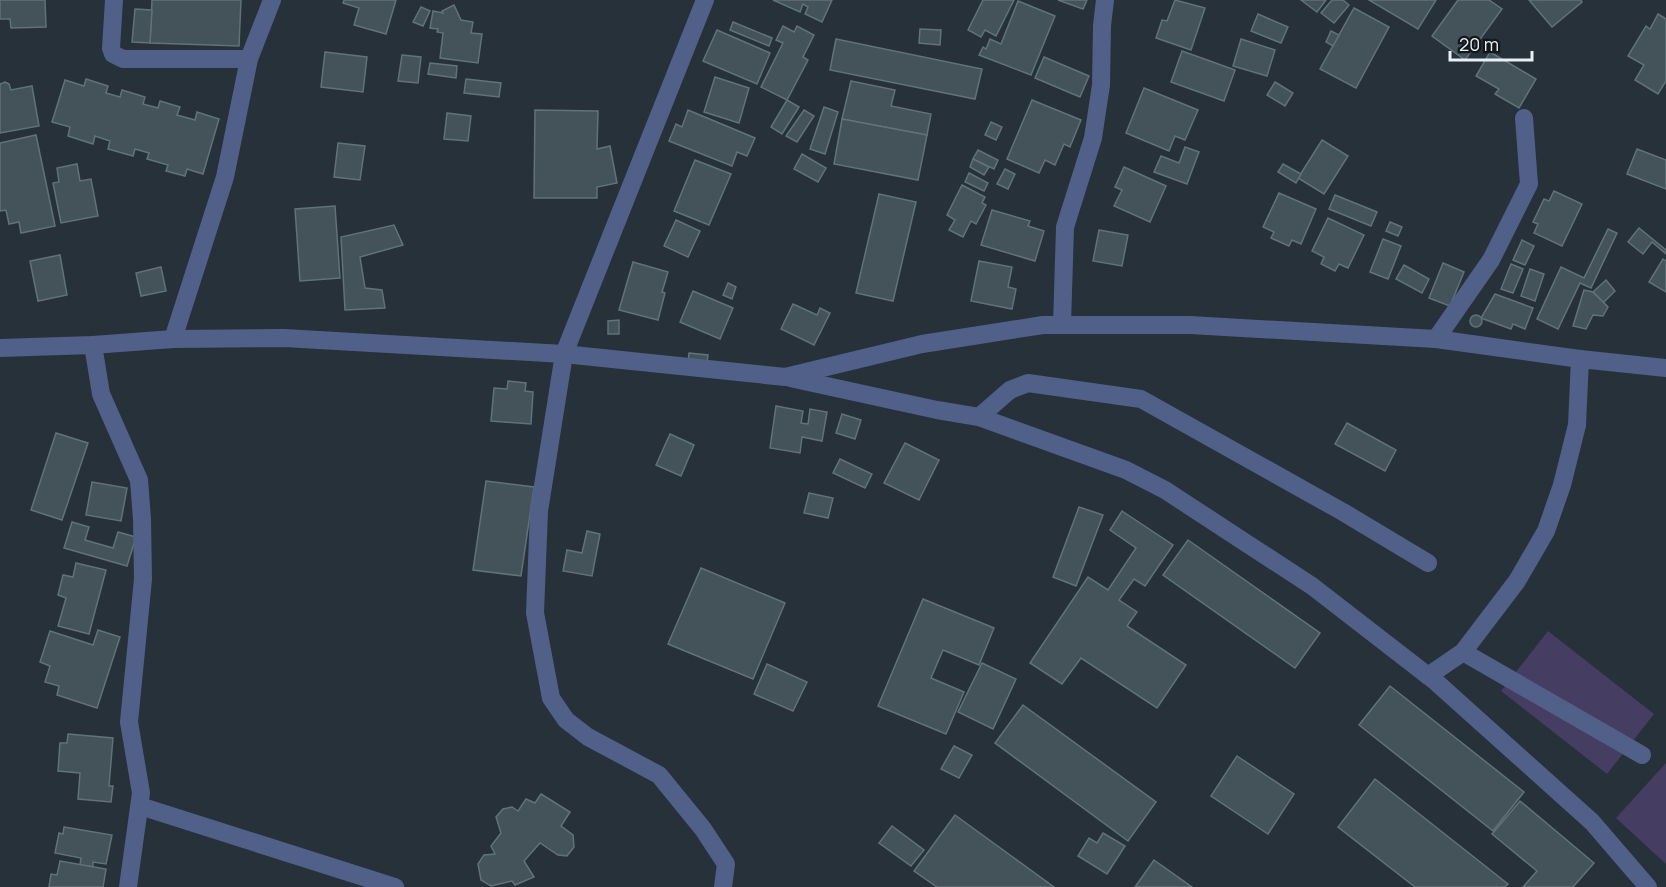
<svg xmlns="http://www.w3.org/2000/svg" width="1666" height="887" viewBox="0 0 1666 887" font-family="Manrope,sans-serif">
<rect width="100%" height="100%" fill="#26313a"/>
<!-- green -->
<g fill="#453d62">
<polygon points="1548,631 1654,714 1607,774 1501,691"/>
<polygon points="1666,763 1666,864 1616,818"/>
</g>
<!-- building -->
<g fill="#435359" stroke="#617278" stroke-width="1.5">
<polygon points="0,0 45,0 46,27 11,28 10,19 0,19"/>
<polygon points="152,0 241,0 239,46 150,43"/>
<polygon points="344,0 396,0 386,34 354,25 359,8 343,3"/>
<polygon points="773,0 832,0 822,22 805,14 808,7 803,4 800,12"/>
<polygon points="983,0 1014,0 996,36 985,30 981,37 968,30"/>
<polygon points="1058,0 1087,0 1083,9"/>
<polygon points="1175,0 1205,8 1191,50 1156,38 1162,20 1167,21"/>
<polygon points="1301,0 1326,0 1317,12"/>
<polygon points="1332,0 1343,0 1349,5 1334,23 1321,13"/>
<polygon points="1369,0 1436,0 1418,29"/>
<polygon points="1458,0 1489,0 1502,9 1465,60 1432,36"/>
<polygon points="1529,0 1581,0 1582,2 1552,27"/>
<polygon points="1018,1 1055,16 1031,75 979,55 983,47 986,49 990,39 1001,44"/>
<polygon points="454,5 461,20 473,22 471,33 482,34 478,63 440,58 443,33 437,32 438,29 430,28 433,11 443,13 442,11"/>
<polygon points="421,7 430,11 423,26 413,22"/>
<polygon points="1354,8 1389,27 1356,88 1320,69"/>
<polygon points="135,9 152,10 150,43 132,42"/>
<polygon points="1258,14 1288,27 1281,43 1251,31"/>
<polygon points="1658,14 1666,19 1666,81 1658,94 1635,80 1644,65 1628,56 1646,26 1650,29"/>
<polygon points="733,22 772,38 769,46 730,30"/>
<polygon points="783,26 794,32 797,26 814,35 803,57 808,60 787,100 761,87 783,43 776,40"/>
<polygon points="920,29 941,30 940,45 919,43"/>
<polygon points="717,30 770,53 757,84 703,61"/>
<polygon points="1331,31 1339,35 1333,46 1326,42"/>
<polygon points="836,39 982,69 975,99 830,70"/>
<polygon points="1241,39 1275,50 1267,76 1233,66"/>
<polygon points="1182,51 1235,70 1224,101 1171,82"/>
<polygon points="325,52 367,57 363,92 321,87"/>
<polygon points="1490,52 1536,79 1519,108 1495,94 1499,89 1476,76"/>
<polygon points="402,55 421,57 418,83 398,81"/>
<polygon points="1044,57 1089,76 1080,97 1035,78"/>
<polygon points="430,63 457,66 456,78 428,74"/>
<polygon points="715,77 749,88 739,123 704,112"/>
<polygon points="86,79 108,86 106,93 120,97 122,90 145,97 143,104 158,108 160,101 180,107 177,115 195,120 197,112 219,119 203,174 187,169 185,176 166,171 168,165 147,159 149,153 135,149 133,156 108,149 110,141 95,136 93,144 68,136 70,127 52,122 65,80 84,86"/>
<polygon points="466,79 501,83 499,97 464,93"/>
<polygon points="851,81 895,90 891,106 931,114 927,135 842,119"/>
<polygon points="5,82 9,84 11,90 32,86 39,126 0,133 0,84"/>
<polygon points="1275,82 1293,93 1285,106 1267,95"/>
<polygon points="1144,88 1198,110 1185,140 1175,136 1169,151 1126,133"/>
<polygon points="787,100 799,107 782,134 771,127"/>
<polygon points="1032,100 1081,120 1070,147 1064,144 1055,165 1045,160 1039,173 1007,159"/>
<polygon points="824,107 838,112 825,154 810,149"/>
<polygon points="535,110 598,111 597,149 610,146 617,183 597,187 597,198 534,198"/>
<polygon points="688,110 755,138 747,156 737,152 732,166 669,141 676,124 682,127"/>
<polygon points="804,110 814,116 797,142 786,136"/>
<polygon points="447,113 471,116 468,141 444,139"/>
<polygon points="842,119 927,135 918,180 834,164"/>
<polygon points="991,122 1002,127 996,140 985,135"/>
<polygon points="36,135 55,226 21,233 19,222 9,224 6,210 0,211 0,143"/>
<polygon points="1322,140 1348,156 1324,194 1298,178"/>
<polygon points="338,143 365,146 360,180 334,177"/>
<polygon points="1185,147 1199,152 1187,184 1154,172 1161,156 1179,163"/>
<polygon points="1637,149 1666,160 1666,189 1627,174"/>
<polygon points="978,150 998,160 994,169 973,159"/>
<polygon points="802,154 826,168 818,182 794,169"/>
<polygon points="973,159 989,167 984,175 970,167"/>
<polygon points="695,160 731,174 709,225 674,211"/>
<polygon points="77,164 80,181 91,179 98,216 61,223 53,183 59,182 57,168"/>
<polygon points="1283,164 1301,174 1296,183 1278,172"/>
<polygon points="1124,167 1166,186 1150,222 1114,206 1122,190 1115,187"/>
<polygon points="1005,169 1015,174 1008,189 997,184"/>
<polygon points="969,173 988,183 984,191 965,182"/>
<polygon points="962,185 985,197 982,203 986,205 976,224 971,221 963,237 949,230 955,220 947,215"/>
<polygon points="1554,191 1582,204 1562,246 1534,233 1538,224 1533,222 1544,199 1549,201"/>
<polygon points="1279,193 1316,209 1301,244 1292,240 1289,246 1271,238 1274,232 1263,227"/>
<polygon points="879,194 916,202 893,301 856,293"/>
<polygon points="1335,195 1377,212 1371,226 1329,209"/>
<polygon points="335,206 340,278 300,281 295,209"/>
<polygon points="992,210 1030,221 1028,226 1044,231 1035,261 981,245"/>
<polygon points="1328,218 1364,235 1348,268 1339,264 1335,271 1321,264 1324,257 1312,251"/>
<polygon points="676,220 700,231 688,257 664,246"/>
<polygon points="1390,222 1402,227 1398,236 1386,231"/>
<polygon points="394,225 403,245 360,257 365,288 382,290 385,308 345,310 341,237"/>
<polygon points="1639,228 1666,250 1666,254 1652,242 1643,254 1628,242"/>
<polygon points="1608,229 1617,233 1591,288 1580,283 1558,329 1537,319 1561,267 1584,278"/>
<polygon points="1099,230 1128,235 1122,266 1093,261"/>
<polygon points="1383,239 1401,246 1388,279 1370,272"/>
<polygon points="1522,240 1534,246 1525,265 1513,260"/>
<polygon points="60,255 67,295 38,301 30,261"/>
<polygon points="1663,259 1666,261 1666,292 1649,282"/>
<polygon points="979,261 1012,267 1008,287 1016,289 1012,309 971,301"/>
<polygon points="633,262 668,272 662,292 665,293 658,320 619,310"/>
<polygon points="1443,263 1464,272 1450,306 1429,298"/>
<polygon points="1511,264 1523,269 1513,293 1501,289"/>
<polygon points="1404,265 1429,279 1422,293 1396,279"/>
<polygon points="161,267 166,291 141,296 136,273"/>
<polygon points="1530,269 1544,274 1535,301 1521,296"/>
<polygon points="1606,280 1615,291 1603,303 1593,292"/>
<polygon points="728,283 736,287 732,299 723,295"/>
<polygon points="1584,290 1593,292 1608,307 1603,316 1593,315 1586,329 1573,326"/>
<polygon points="693,291 733,308 720,339 680,322"/>
<polygon points="1495,294 1533,308 1525,329 1513,324 1511,329 1481,318"/>
<polygon points="793,304 817,315 820,308 830,313 814,345 781,329"/>
<circle cx="1476" cy="321" r="6"/>
<polygon points="619,320 619,334 608,334 608,321"/>
<polygon points="689,353 708,355 707,363 688,362"/>
<polygon points="508,381 526,383 525,391 533,392 531,424 491,421 494,388 507,389"/>
<polygon points="776,406 803,411 801,423 808,424 810,409 827,412 822,441 802,437 800,453 770,448"/>
<polygon points="842,414 861,420 855,439 836,433"/>
<polygon points="1347,423 1396,450 1385,471 1335,444"/>
<polygon points="56,433 88,443 62,520 31,510"/>
<polygon points="670,434 694,445 681,476 656,465"/>
<polygon points="905,443 939,460 919,500 884,483"/>
<polygon points="840,459 872,474 865,488 833,473"/>
<polygon points="486,481 534,487 521,576 473,570"/>
<polygon points="92,482 127,488 121,521 86,515"/>
<polygon points="809,493 833,498 828,518 804,513"/>
<polygon points="1079,507 1103,515 1076,586 1053,577"/>
<polygon points="1122,511 1173,545 1145,586 1134,579 1119,600 1137,612 1127,626 1186,665 1157,708 1081,658 1062,684 1030,663 1088,577 1108,590 1136,548 1110,530"/>
<polygon points="72,522 89,527 85,540 113,548 118,532 136,537 127,566 64,548"/>
<polygon points="587,531 600,534 592,576 563,571 567,550 582,553"/>
<polygon points="1188,540 1320,633 1295,668 1163,575"/>
<polygon points="76,563 106,570 89,634 58,626 66,598 58,595 63,575 73,577"/>
<polygon points="701,568 785,603 753,679 668,644"/>
<polygon points="923,599 994,628 979,665 943,650 931,678 964,692 946,734 878,706"/>
<polygon points="98,630 120,637 97,708 57,695 59,686 45,682 50,666 40,662 50,631 93,645"/>
<polygon points="982,663 1016,679 993,729 958,712"/>
<polygon points="767,664 807,682 793,711 754,694"/>
<polygon points="1390,686 1524,792 1493,831 1359,725"/>
<polygon points="1023,705 1156,802 1128,841 995,743"/>
<polygon points="68,734 113,738 109,786 113,786 111,802 78,799 80,773 58,771 60,743 67,743"/>
<polygon points="954,746 972,755 959,778 941,769"/>
<polygon points="1237,756 1294,794 1268,834 1211,796"/>
<polygon points="1375,779 1508,884 1505,887 1415,887 1338,827"/>
<polygon points="541,794 570,812 561,826 573,835 574,847 567,856 558,855 540,843 524,861 534,877 515,885 512,881 491,886 481,880 478,864 484,855 495,854 491,846 501,833 496,817 503,809 512,807 518,811 526,799 535,803"/>
<polygon points="1520,801 1594,863 1573,887 1523,887 1537,871 1492,834"/>
<polygon points="955,815 1054,887 937,887 914,871"/>
<polygon points="892,826 924,850 911,866 879,843"/>
<polygon points="64,827 112,835 106,864 93,862 93,867 80,865 81,858 55,853 59,833 63,834"/>
<polygon points="1103,833 1125,846 1107,874 1078,856 1089,838 1097,843"/>
<polygon points="1154,860 1192,887 1135,887"/>
<polygon points="60,861 106,869 103,887 49,887 51,874 57,875"/>
</g>
<g fill="none" stroke-linecap="round" stroke-linejoin="round">
<!-- minor -->
<g stroke="#516089" stroke-width="18">
<polyline points="114,0 111,48 113,54 123,59 249,59"/>
<polyline points="705,0 564,354 539,511 535,613 551,698 566,720 588,737 659,775 703,829 726,864 723,887"/>
<polyline points="1062,325 1065,227 1093,138 1101,85 1102,26 1105,0"/>
<polyline points="173,339 225,177 249,59 272,0"/>
<polyline points="1436,339 1491,260 1529,184 1524,118"/>
<polyline points="93,345 101,394 139,480 142,519 143,579 129,722 141,793 128,887"/>
<polyline points="0,348 93,345 173,339 284,338 564,354 785,377 922,344 1043,325 1190,325 1436,339 1580,359 1666,368"/>
<polyline points="790,378 937,410 979,417 1126,470 1165,490 1312,586 1436,682 1592,822 1648,887"/>
<polyline points="979,417 1010,390 1028,383 1141,399 1343,512 1428,563"/>
<polyline points="1463,652 1642,755"/>
<polyline points="1428,676 1463,652 1517,581 1546,531 1562,485 1577,425 1580,359"/>
<polyline points="140,806 395,887"/>
</g>
</g>
<!-- scale -->
<path d="M1450 51v9h82v-9" fill="none" stroke="#e8eff5" stroke-width="3"/>
<text x="1459" y="51" font-size="18" fill="#e8eff5" stroke="#14181d" stroke-width="4.5" paint-order="stroke">20 m</text>
</svg>
